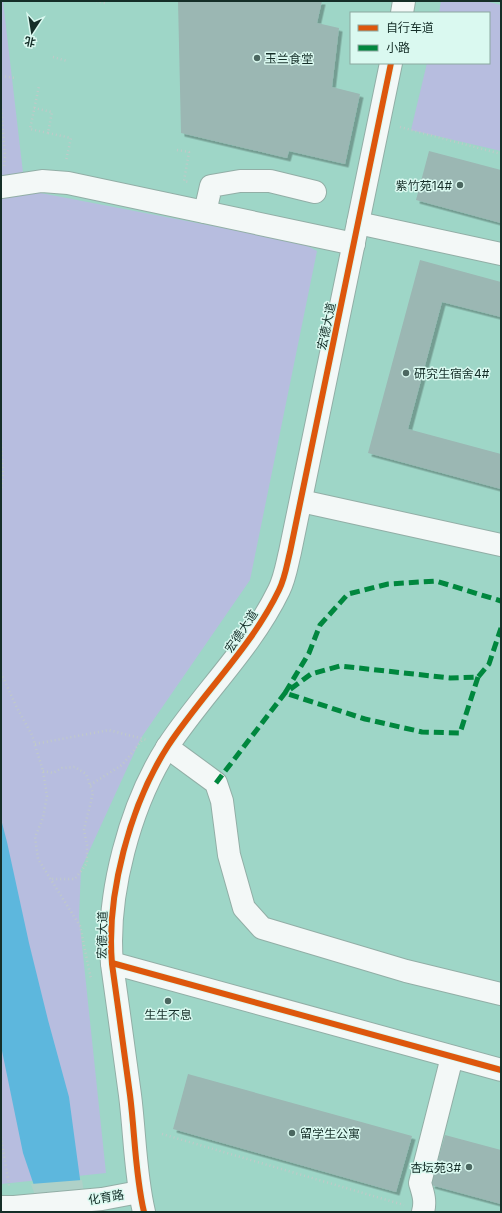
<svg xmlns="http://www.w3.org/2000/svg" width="502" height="1213" viewBox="0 0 502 1213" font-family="Inter,'Noto Sans SC',sans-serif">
<defs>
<filter id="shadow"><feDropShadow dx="3.5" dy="3.5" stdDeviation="0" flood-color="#0004"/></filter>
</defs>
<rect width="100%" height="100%" fill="#afd1c8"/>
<!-- built -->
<path fill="#9ed6c7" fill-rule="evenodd" d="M1 1H501V1212H1ZM351 13H489V63H351Z"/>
<!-- green -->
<g fill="#b7bddf">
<polygon points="1,1 3,1 25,190 302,243 317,251 250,580 141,738 81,869 79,917 106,1173 1,1184"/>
<polygon points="441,1 485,1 501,5 501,151 411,130 427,63 489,63 489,13 439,13"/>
</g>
<!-- water -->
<polygon fill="#5db7dd" points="1,819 7,842 29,943 48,1020 69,1097 82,1194 43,1212 23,1153 1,1046"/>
<!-- pier -->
<polygon fill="#afd1c8" points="82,1180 84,1193 89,1212 41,1212 31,1184"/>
<!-- building -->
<g fill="#9bb7b3" filter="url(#shadow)">
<polygon points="178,1 322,1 317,23 339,28 332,87 360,94 345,164 289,151 287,158 181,133"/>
<polygon points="429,151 501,170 501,223 416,200"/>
<polygon points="420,260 501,282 501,317 442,302 408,429 501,454 501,489 368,453"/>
<polygon points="188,1074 412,1136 396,1192 173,1129"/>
<polygon points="445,1135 501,1150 501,1204 431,1185"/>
</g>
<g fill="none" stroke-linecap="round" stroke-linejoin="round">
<!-- minor casing -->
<g stroke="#92aea6" stroke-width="24">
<g id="minor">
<polyline points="402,13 404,1"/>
<polyline points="3,187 42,181 68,183 354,244"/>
<polyline points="205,212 211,186 240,181 270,181 315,192"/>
<polyline points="358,223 501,254"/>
<polyline points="301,501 501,545"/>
<polyline points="167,747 216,783 222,801 229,855 244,908 262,928 406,971 501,994"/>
<polyline points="112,963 501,1070"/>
<polyline points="1,1207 14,1207 102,1199 139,1192"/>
<path d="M144 1212C135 1174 135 1134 130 1095 126 1066 122 1036 118 1007 116 993 114 979 112 964 106 895 130 805 168 746 203 693 251 648 279 590 285 578 287 564 290 552L391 63"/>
<path d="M423 1212C426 1201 423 1193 420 1183L452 1057"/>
</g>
</g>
<!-- path -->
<g stroke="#c0cac8" stroke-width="2.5" stroke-dasharray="1 3" stroke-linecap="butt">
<polyline points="96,1 105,3"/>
<polyline points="53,57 67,61"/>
<polyline points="1,76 15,78"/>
<polyline points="1,105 5,155 4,166"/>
<polyline points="34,108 52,112 48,133 30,129 39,86"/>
<polyline points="400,127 501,154"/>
<polyline points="48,133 71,138 66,161"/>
<polyline points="177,150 189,152 184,181 189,182"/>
<polyline points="1,439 3,476 1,491"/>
<polyline points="1,673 17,708 32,735 43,771 47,796 43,818 35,837 38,859 80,926 91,979"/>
<polyline points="35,744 109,730 147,740"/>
<polyline points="43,771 53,773 62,768 75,767 86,774 93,793 84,830 87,845 87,863 75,879 51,879"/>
<polyline points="90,785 122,765 143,739"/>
<polyline points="162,1134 404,1205"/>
<polyline points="1,1137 9,1186"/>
</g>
<!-- minor -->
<use href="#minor" stroke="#f3f8f7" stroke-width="22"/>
<!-- quiet -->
<g stroke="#00873e" stroke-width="5" stroke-dasharray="10 5" stroke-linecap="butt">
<polyline points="478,677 460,733 422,732 365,719 285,693 309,653 320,625 348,594 388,584 436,581 501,601"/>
<polyline points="216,783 285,693 311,674 340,666 450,678 478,677 489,664 501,628"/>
</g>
<!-- cycleway casing -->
<g stroke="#daf9f0" stroke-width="8">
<g id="cycleway">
<polyline points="112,963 501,1070"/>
<path d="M144 1212C135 1174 135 1134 130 1095 126 1066 122 1036 118 1007 116 993 114 979 112 964 106 895 130 805 168 746 203 693 251 648 279 590 285 578 287 564 290 552L391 63"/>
</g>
</g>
<!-- cycleway -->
<use href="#cycleway" stroke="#dd570d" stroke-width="6"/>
</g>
<!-- markers -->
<g fill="#4b6760" stroke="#daf9f0" stroke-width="1.5">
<circle cx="257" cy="58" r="4"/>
<circle cx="460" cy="185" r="4"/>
<circle cx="406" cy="373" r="4"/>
<circle cx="168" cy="1001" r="4"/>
<circle cx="292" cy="1133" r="4"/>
<circle cx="469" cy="1167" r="4"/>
</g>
<g text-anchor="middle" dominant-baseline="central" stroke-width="3" stroke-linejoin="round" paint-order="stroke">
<!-- poi labels -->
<g font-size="12" fill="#152e28" stroke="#daf9f0" text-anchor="start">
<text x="265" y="58">玉兰食堂</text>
<text x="452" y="185" text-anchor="end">紫竹苑14#</text>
<text x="414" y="373">研究生宿舍4#</text>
<text x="168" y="1014" text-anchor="middle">生生不息</text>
<text x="300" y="1133">留学生公寓</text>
<text x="461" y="1167" text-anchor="end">杏坛苑3#</text>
</g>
<!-- street labels -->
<g font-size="12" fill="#152e28" stroke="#daf9f0">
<text transform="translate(326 326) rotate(-78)">宏德大道</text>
<text transform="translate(241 631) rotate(-56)">宏德大道</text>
<text transform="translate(102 935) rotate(-89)">宏德大道</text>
<text transform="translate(106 1197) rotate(-10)">化育路</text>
</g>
</g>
<!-- border -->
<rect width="502" height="1213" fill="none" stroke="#152e28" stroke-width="4"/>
<!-- legend -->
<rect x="350" y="12" width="140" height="52" fill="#daf9f0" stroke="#8ba8a0"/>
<rect x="358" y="25" width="20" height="6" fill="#dd570d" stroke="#8ba8a0"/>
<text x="386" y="32" font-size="12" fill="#152e28">自行车道</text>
<rect x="358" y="45" width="20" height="6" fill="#00873e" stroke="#8ba8a0"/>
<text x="386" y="52" font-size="12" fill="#152e28">小路</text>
<!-- north arrow -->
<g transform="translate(32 32) rotate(192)" stroke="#daf9f0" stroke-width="3" paint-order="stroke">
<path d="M0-3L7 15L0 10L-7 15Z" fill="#152e28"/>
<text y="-6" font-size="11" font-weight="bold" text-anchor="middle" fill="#152e28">北</text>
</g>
</svg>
